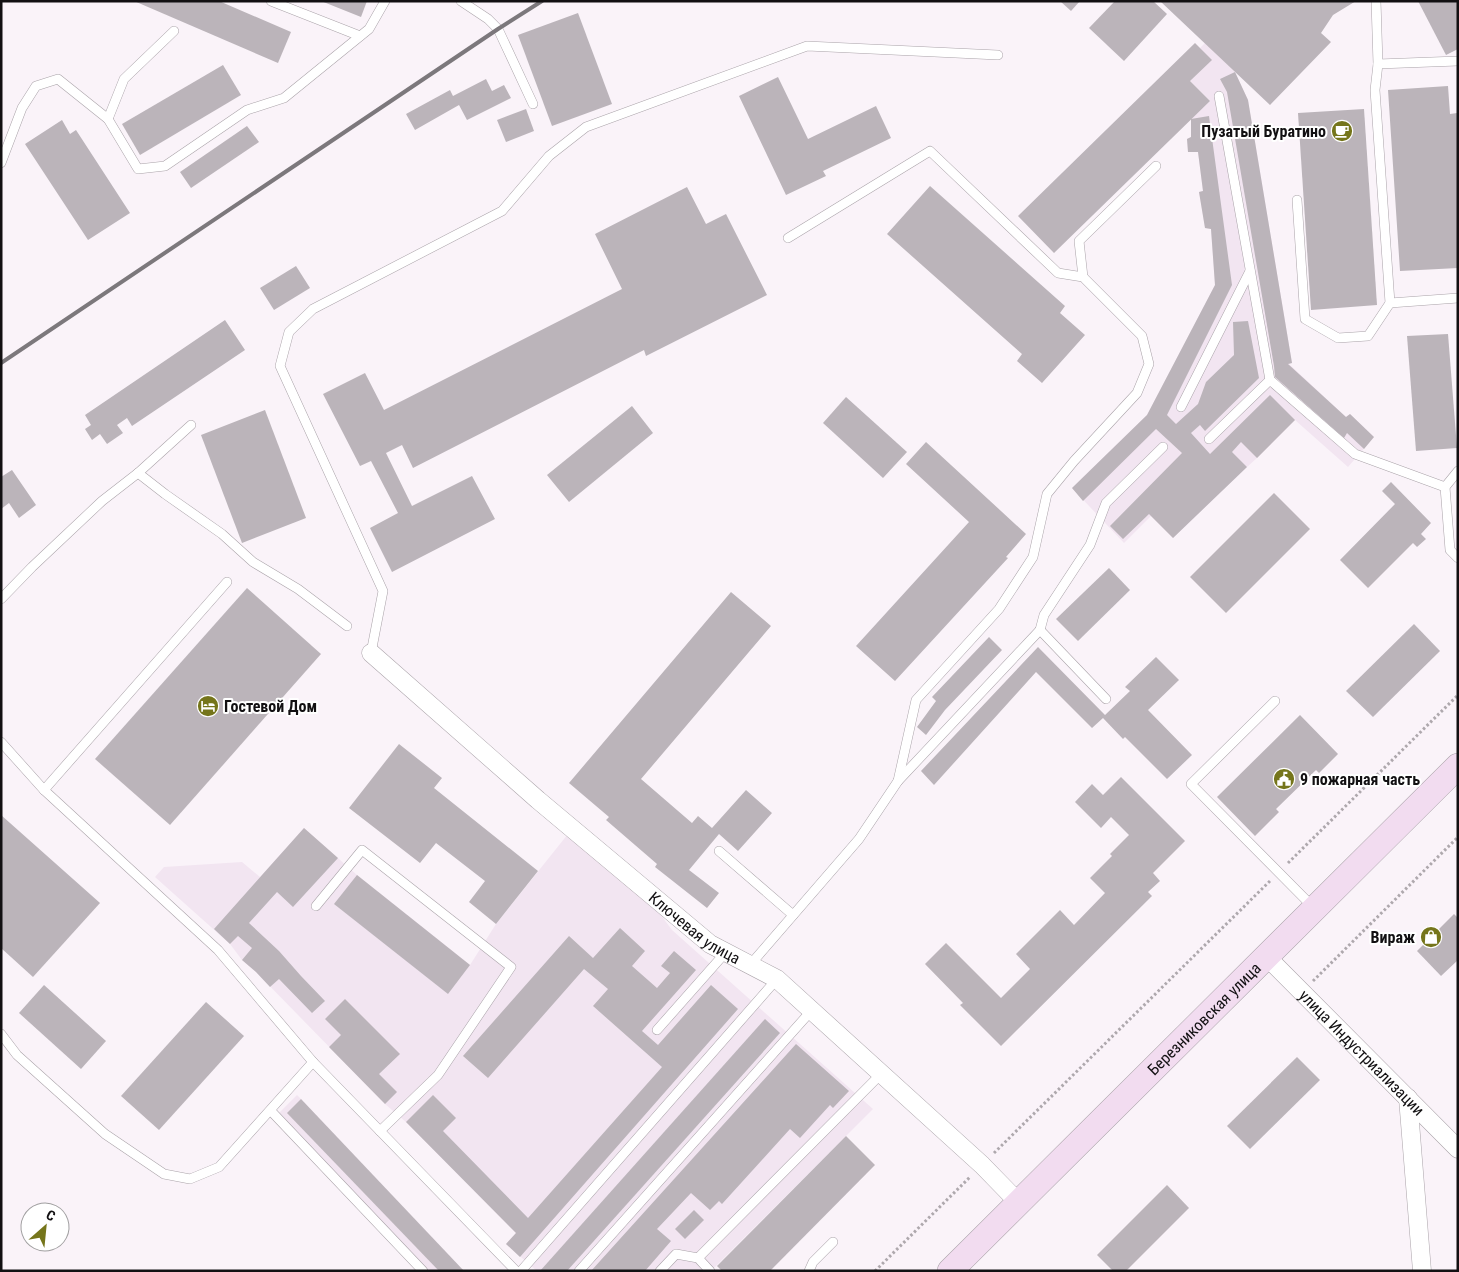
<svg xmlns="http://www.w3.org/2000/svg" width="1459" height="1272" viewBox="0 0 1459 1272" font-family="'Roboto Condensed',sans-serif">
<rect width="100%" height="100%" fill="#faf3f9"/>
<!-- built -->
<g fill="#f2e5f1">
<polygon points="1205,43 1235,72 1248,100 1292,363 1289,364 1346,417 1350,414 1374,437 1348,467 1295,420 1257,458 1247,467 1173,538 1151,516 1124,543 1072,488 1147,415 1215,285 1211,229 1205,228 1199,192 1203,191 1198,152 1188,152 1187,139 1191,137 1191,119 1210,101 1190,81 1211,60 1200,48"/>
<polygon points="304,828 357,875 470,965 496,924 568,834 654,906 672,930 873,1109 711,1271 537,1271 506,1244 516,1233 406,1122 385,1104 256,972 242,960 230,944 155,877 164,867 242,862 260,877"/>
<polygon points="297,1095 301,1099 464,1271 420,1271 274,1118"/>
</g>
<!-- building -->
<g fill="#bbb4ba">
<polygon points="134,1 219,1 291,32 278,63"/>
<polygon points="321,1 367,1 361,17"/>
<polygon points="1060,1 1080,1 1071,11"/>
<polygon points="1115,1 1153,1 1167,14 1124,61 1089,28"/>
<polygon points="1160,1 1356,1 1333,15 1321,33 1331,42 1270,105"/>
<polygon points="1418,1 1458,1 1458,49 1446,55"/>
<polygon points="578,13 612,104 552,126 518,35"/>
<polygon points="1195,43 1212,60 1190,81 1210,101 1054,253 1018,216"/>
<polygon points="223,65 241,95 140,155 122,124"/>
<polygon points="1235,72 1248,100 1292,363 1288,364 1346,417 1350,414 1374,437 1364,449 1347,433 1344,438 1275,377 1274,366 1227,92 1220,79"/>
<polygon points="778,77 808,139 876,106 891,138 823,171 826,176 786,195 739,96"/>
<polygon points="486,79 492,91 504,85 511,98 467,120 459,105 415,130 406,114 450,90 453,96"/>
<polygon points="1448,86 1450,114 1457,113 1458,123 1458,208 1457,209 1458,268 1400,271 1388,90"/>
<polygon points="526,109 534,131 506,142 497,120"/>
<polygon points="1364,109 1377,305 1311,310 1298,113"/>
<polygon points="1209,116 1232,285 1167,415 1176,424 1198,404 1206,382 1234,355 1233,322 1248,321 1259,378 1205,431 1200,425 1191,433 1210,454 1270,395 1295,420 1257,458 1241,442 1232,452 1247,467 1173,538 1149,514 1123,539 1110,526 1182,453 1156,429 1083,501 1072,488 1147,415 1215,285 1211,229 1205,228 1199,192 1203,191 1198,152 1188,152 1187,139 1191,137 1191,119"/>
<polygon points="62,120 70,134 76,130 130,213 88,240 25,144"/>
<polygon points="247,126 259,142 191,188 180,172"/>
<polygon points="930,186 1065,306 1060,313 1085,335 1042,383 1017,361 1022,354 887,234"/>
<polygon points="687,187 706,224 726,214 767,295 646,356 644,350 413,468 402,445 386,453 412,506 472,476 495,519 392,572 370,528 398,513 371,461 360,466 323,394 365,373 384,410 622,289 595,234"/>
<polygon points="296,266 310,288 274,310 260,288"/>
<polygon points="225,320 245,350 132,426 127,418 117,425 123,433 107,444 100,434 92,440 85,429 91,425 85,415"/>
<polygon points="1448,334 1457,448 1416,451 1407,336"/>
<polygon points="846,397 907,452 883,478 823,423"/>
<polygon points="632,406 653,433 569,502 547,475"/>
<polygon points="265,410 306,518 242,543 201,435"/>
<polygon points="926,442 1026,534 1006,557 1008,558 895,681 856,646 969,522 906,464"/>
<polygon points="12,470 36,505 19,518 9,503 1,509 1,477"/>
<polygon points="1391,482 1431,523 1421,534 1426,539 1417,547 1413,543 1368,588 1340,560 1395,504 1382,491"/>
<polygon points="1274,493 1310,529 1226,613 1190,577"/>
<polygon points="1109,568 1130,590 1078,641 1056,619"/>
<polygon points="247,588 321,654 170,825 95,759"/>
<polygon points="731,592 771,626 641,779 692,823 698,816 712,828 746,790 772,813 738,851 719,834 689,870 719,893 707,908 655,867 657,864 606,820 609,817 569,783"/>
<polygon points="1414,624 1440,651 1373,717 1346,691"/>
<polygon points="989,637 1002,650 945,710 926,735 917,727 936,701 932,697"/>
<polygon points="1038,647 1105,715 1130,691 1125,687 1156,657 1179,680 1148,710 1192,755 1167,779 1125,737 1123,739 1103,718 1092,728 1036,672 934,785 921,771"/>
<polygon points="1300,715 1338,754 1319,773 1316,770 1276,809 1279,812 1255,836 1217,797"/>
<polygon points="399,744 442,778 434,788 538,871 496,924 469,902 485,881 436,843 420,863 349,808"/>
<polygon points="1121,777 1185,841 1153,873 1160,881 1148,892 1152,896 1001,1046 960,1005 963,1003 925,964 946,943 1001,998 1030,969 1016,954 1060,910 1074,925 1105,893 1090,878 1112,856 1110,854 1129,835 1111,817 1101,828 1075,802 1092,784 1103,795"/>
<polygon points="1,815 100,903 33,977 1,948"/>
<polygon points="304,828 338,858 293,907 277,892 249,923 279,951 301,976 325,1001 312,1013 279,979 270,987 256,972 242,960 252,948 238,936 230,944 214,929"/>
<polygon points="357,875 470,965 448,994 334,904"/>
<polygon points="1454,914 1458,918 1458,960 1441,976 1417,951"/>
<polygon points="620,928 645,951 632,966 657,988 670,973 661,966 674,951 696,970 642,1031 658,1045 711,985 738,1009 520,1257 506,1244 516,1233 406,1122 433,1095 456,1118 443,1131 528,1218 662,1067 593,1006 608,989 584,969 488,1078 463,1056 569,936 593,958"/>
<polygon points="44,985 106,1041 81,1069 19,1013"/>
<polygon points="345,999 400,1054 379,1074 397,1092 385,1104 329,1047 341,1035 325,1019"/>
<polygon points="206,1002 244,1036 159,1130 121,1096"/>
<polygon points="765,1019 780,1033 567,1271 540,1271"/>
<polygon points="796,1044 849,1091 833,1108 830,1105 800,1138 790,1129 722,1204 719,1201 710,1210 691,1193 657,1229 671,1241 645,1271 591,1271"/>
<polygon points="1297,1057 1320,1080 1250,1149 1227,1126"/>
<polygon points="301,1099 464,1271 439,1271 287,1113"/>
<polygon points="846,1136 875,1165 770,1271 722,1271 717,1266"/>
<polygon points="1167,1185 1189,1208 1126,1271 1113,1271 1097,1255"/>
<polygon points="694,1210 704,1220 685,1239 675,1229"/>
</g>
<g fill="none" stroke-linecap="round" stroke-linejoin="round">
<!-- lane casing -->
<g stroke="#aaa3a9" stroke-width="10">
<g id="lane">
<polyline points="271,1 360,36"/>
<polyline points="461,1 488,19 498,29 533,104"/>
<polyline points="1378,64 1458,61"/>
<polyline points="1219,96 1270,380 1355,454 1445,487"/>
<polyline points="108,119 124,79 174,31"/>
<polyline points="1,163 22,108 36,86 58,79 108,119 138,169 165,166 247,110 284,98 369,29 385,1"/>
<polyline points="1297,200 1305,319 1338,338 1368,336 1390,303 1375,90 1378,64 1376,1"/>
<polyline points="788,238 930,151 1058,273 1083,277 1142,336 1149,364 1137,393 1074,461 1047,494 1033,557 999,609 916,700 898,781"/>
<polyline points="1083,277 1079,241 1156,166"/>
<polyline points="1390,303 1458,298"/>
<polyline points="1181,407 1250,271"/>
<polyline points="1209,439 1270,380"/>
<polyline points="1458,471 1445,487 1450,550 1458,558"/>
<polyline points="138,473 165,494 222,534 253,562 298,589 347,626"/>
<polyline points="1,599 32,567 102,501 138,473 191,425"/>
<polyline points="1040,630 1044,615 1090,545 1106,503 1163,447"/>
<polyline points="371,653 383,591 280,366 289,332 313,309 502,211 549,156 586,127 807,46 998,55"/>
<polyline points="1275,701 1191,784 1314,908"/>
<polyline points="1,742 44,790 218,950 313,1062 516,1271"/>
<polyline points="44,790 227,582"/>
<polyline points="719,851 793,915"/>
<polyline points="316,906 362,850 511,967 438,1075 380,1131"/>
<polyline points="750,965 859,839 898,781 1040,630 1106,699"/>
<polyline points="657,1030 726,952"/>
<polyline points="1,1034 17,1055 105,1134 164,1174 190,1179 219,1167 313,1062"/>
<polyline points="271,1111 423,1271"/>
<polyline points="698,1258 882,1073"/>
<polyline points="521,1271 777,979"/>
<polyline points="579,1271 812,1010"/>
<polyline points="660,1271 676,1254 698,1258 710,1271"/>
<polyline points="809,1271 813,1262 833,1242"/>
</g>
</g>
<!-- street casing -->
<g stroke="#aaa3a9" stroke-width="19">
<g id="street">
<path id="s1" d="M371 653 538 800 710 944 777 979 982 1165 1018 1202"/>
<path id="s2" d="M1266 956 1458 1149"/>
<polyline points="1408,1098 1422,1271"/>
</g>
</g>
<!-- secondary casing -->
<g stroke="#aaa3a9" stroke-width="26">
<g id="secondary">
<path id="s3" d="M950 1271 1458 766"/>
</g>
</g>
<!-- path -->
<g stroke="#aea8ad" stroke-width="3" stroke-dasharray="2.5 2.5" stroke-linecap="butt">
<polyline points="1288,863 1458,695"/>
<polyline points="1313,981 1458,837"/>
<polyline points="994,1153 1271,880"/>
<polyline points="875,1271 970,1177"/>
</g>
<!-- lane -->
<use href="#lane" stroke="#fff" stroke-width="9"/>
<!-- street -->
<use href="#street" stroke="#fff" stroke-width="18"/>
<!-- secondary -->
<use href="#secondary" stroke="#f2dcf0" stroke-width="25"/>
<!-- rail -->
<polyline stroke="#7c787c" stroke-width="4" points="1,363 498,29 542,1"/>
</g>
<!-- icons -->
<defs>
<g id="cafe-disc" transform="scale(1.125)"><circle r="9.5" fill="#75751b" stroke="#fff"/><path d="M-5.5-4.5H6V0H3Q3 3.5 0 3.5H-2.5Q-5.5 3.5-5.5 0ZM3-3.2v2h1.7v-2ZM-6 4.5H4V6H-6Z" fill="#fff"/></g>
<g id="hotel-disc" transform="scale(1.125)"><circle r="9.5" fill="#75751b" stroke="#fff"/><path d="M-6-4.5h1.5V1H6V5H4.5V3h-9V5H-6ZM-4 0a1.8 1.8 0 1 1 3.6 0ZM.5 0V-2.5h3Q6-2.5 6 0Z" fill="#fff"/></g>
<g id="civic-disc" transform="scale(1.125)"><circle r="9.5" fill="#75751b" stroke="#fff"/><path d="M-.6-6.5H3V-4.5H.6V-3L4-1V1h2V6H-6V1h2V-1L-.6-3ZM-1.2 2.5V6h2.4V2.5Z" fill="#fff"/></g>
<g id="shop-disc" transform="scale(1.125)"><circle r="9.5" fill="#75751b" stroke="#fff"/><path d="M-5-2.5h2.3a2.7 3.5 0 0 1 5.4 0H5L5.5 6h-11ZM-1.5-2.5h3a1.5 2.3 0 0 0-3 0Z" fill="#fff"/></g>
</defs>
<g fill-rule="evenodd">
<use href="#cafe-disc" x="1342" y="131"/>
<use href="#hotel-disc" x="208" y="706"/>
<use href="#civic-disc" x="1284" y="779"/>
<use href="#shop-disc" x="1431" y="937"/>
</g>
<g text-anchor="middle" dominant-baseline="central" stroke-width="4" stroke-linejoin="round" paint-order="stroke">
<!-- poi labels -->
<g font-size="16" font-weight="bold" fill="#121012" stroke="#fff" text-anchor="end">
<text x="1326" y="131">Пузатый Буратино</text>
<text x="224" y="706" text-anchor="start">Гостевой Дом</text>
<text x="1300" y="779" text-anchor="start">9 пожарная часть</text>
<text x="1415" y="937">Вираж</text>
</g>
<!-- street labels -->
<g font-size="16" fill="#121012" stroke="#fff">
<text stroke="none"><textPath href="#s1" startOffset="425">Ключевая улица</textPath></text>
<text stroke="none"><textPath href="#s3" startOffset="358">Березниковская улица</textPath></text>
<text stroke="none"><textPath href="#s2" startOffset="136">улица Индустриализации</textPath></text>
</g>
</g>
<!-- border -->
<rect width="1459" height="1272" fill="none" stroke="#121012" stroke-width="5"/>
<!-- north arrow -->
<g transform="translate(45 1227) rotate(27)"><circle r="24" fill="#ffffff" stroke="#a09fa0"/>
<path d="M0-4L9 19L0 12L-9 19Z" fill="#75751b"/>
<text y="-8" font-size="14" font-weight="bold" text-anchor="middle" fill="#121012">С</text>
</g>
</svg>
